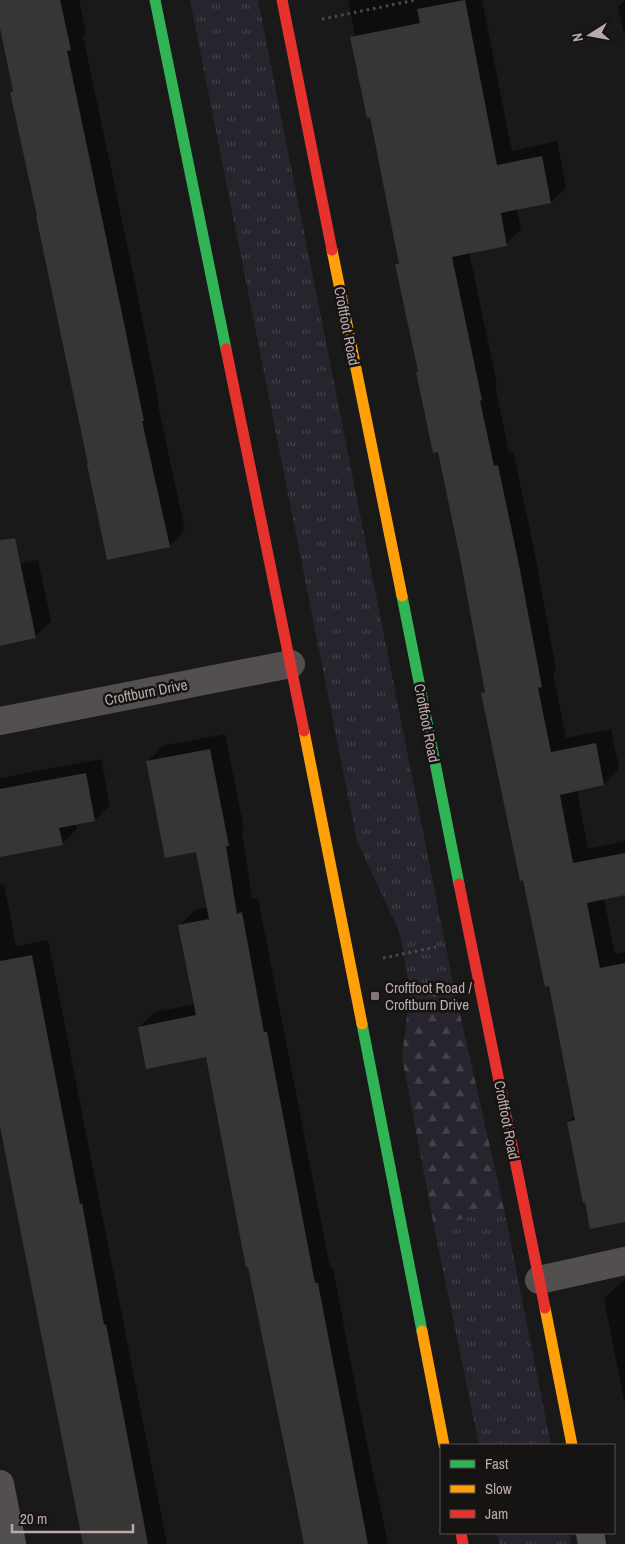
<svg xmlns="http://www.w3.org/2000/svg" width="625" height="1544" viewBox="0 0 625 1544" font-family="'Archivo Narrow',sans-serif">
<defs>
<pattern id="grass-tufts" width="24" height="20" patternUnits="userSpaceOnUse" patternTransform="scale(1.25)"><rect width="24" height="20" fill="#27242d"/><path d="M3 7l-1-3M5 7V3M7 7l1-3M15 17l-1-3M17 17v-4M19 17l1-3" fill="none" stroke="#444149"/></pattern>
<pattern id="forest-firs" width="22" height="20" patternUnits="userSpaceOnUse" patternTransform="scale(1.25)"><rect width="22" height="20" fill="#27242d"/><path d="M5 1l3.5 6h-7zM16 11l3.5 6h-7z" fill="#444149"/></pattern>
</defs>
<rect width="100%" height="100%" fill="#1a1919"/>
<!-- grass -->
<g fill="url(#grass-tufts)">
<polygon points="190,0 258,0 453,983 410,991 400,933 357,841"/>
<polygon points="504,1209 551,1445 479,1445 434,1226"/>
<polygon points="497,1533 569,1533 571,1544 499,1544"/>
</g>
<!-- forest -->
<polygon fill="url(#forest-firs)" points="453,983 504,1209 434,1226 402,1057 410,991"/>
<!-- shadow -->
<g fill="#0007">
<polygon points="0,0 79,0 86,33 83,36 135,282 159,404 158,405 185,530 169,546 89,464 12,92 14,89 0,22"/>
<polygon points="348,0 482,0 512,151 557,141 566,187 551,202 517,209 521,229 506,244 469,252 497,384 495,386 509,452 513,451 533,544 556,670 553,674 566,738 611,729 619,769 604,784 577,790 588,849 625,841 625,894 604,899 615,954 625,952 625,1220 568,1122 575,1115 550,984 483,693 486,690 439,451 419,370 397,265 399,262 371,116 352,38 355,35"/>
<polygon points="625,0 625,39 618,7"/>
<polygon points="38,560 51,621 35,637 0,644 0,568"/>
<polygon points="225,734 244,829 242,831 252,899 258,898 330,1268 333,1268 356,1390 388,1544 305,1544 299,1513 297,1513 207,1056 139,1027 155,1012 195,1004 180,925 195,910 208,907 197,851 147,762 163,746"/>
<polygon points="101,759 110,805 95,820 76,824 77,829 62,844 0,856 0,778"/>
<polygon points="4,884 16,946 48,940 167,1544 84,1544 0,1121 0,885"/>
<polygon points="625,1281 625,1405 604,1299 621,1282"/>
</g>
<!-- building -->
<g fill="#383535">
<polygon points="0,0 60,0 71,50 67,51 119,299 144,421 142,421 170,547 107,560 87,464 88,464 36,216 37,216 10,92 13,91 0,28"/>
<polygon points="465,0 497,165 542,156 551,203 501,213 507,246 452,257 482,400 480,401 494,466 498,465 518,560 542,687 538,688 551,752 596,743 604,785 560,795 573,863 625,853 625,895 587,903 600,968 625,963 625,1222 590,1229 585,1202 583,1203 567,1122 575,1120 549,986 545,987 523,880 520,881 481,693 485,692 460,558 438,452 433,453 416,372 418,371 395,264 399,264 370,117 367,118 350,37 420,23 417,9"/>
<polygon points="15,538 36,638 0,646 0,540"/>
<polygon points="210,749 229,846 226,846 237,914 242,912 264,1032 267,1032 315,1283 318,1283 368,1544 304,1544 248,1267 246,1268 206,1057 146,1069 138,1027 196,1015 178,925 209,919 196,852 165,858 146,761"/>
<polygon points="86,773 95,821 59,828 63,845 0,857 0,789"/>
<polygon points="32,955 80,1204 82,1203 104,1325 106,1324 148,1544 83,1544 12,1188 0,1126 0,961"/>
</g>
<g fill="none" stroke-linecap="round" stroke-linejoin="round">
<!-- path -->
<g stroke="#4f4a4a" stroke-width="3" stroke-dasharray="2.5 4" stroke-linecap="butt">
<polyline points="322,19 416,0"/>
<polyline points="383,958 436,947"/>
</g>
<!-- street -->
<g stroke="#544f4f" stroke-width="28">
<polyline points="0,721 291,664"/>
<polyline points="539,1280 625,1261"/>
<polyline points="0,1484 12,1544"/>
<polyline points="590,1533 592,1544"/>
</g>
<!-- fast -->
<g stroke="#30b455" stroke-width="11">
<polyline points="155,0 226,349"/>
<polyline points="402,596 459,884"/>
<polyline points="362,1024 422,1331"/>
</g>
<!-- slow -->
<g stroke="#ff9f0a" stroke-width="11">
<polyline points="332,250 402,596"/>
<polyline points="304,731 362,1024"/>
<polyline points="545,1308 572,1445"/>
<polyline points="422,1331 444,1445"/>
</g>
<!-- jam -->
<g stroke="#e5322d" stroke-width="11">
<polyline points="282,0 332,250"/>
<polyline points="226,349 304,731"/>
<polyline points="459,884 545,1308"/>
<polyline points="461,1533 463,1544"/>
</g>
</g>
<!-- markers -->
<rect fill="#837779" stroke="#161413" stroke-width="2" x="370" y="991" width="10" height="10" rx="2.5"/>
<g text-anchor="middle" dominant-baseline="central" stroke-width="5" stroke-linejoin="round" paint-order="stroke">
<!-- street labels -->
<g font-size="15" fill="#bbaaac" stroke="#161413">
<text transform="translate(347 326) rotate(79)">Croftfoot Road</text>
<text transform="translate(146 692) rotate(-11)">Croftburn Drive</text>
<text transform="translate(427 723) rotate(79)">Croftfoot Road</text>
<text transform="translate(507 1120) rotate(79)">Croftfoot Road</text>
</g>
<!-- poi labels -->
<g font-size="15" fill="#bbaaac" stroke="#161413" text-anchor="start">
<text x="385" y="987">Croftfoot Road /<tspan x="385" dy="17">Croftburn Drive</tspan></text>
</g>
</g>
<!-- legend -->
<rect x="440" y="1444" width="175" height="90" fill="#161413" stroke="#585050"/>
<rect x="450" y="1460" width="25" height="8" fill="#30b455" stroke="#585050"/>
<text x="485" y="1469" font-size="15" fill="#bbaaac">Fast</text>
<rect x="450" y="1485" width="25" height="8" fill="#ff9f0a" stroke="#585050"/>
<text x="485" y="1494" font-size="15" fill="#bbaaac">Slow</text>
<rect x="450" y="1510" width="25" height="8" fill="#e5322d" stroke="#585050"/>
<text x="485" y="1519" font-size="15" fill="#bbaaac">Jam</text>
<!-- north arrow -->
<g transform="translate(590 35) rotate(259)" stroke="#161413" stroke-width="4" paint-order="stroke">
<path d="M0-4L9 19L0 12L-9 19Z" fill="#bbaaac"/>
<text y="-8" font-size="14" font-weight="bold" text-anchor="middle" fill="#bbaaac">N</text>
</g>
<!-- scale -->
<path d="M12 1524v8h121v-8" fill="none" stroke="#bbaaac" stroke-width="2.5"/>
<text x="20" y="1524" font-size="15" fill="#bbaaac" stroke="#161413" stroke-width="4" paint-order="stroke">20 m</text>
</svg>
